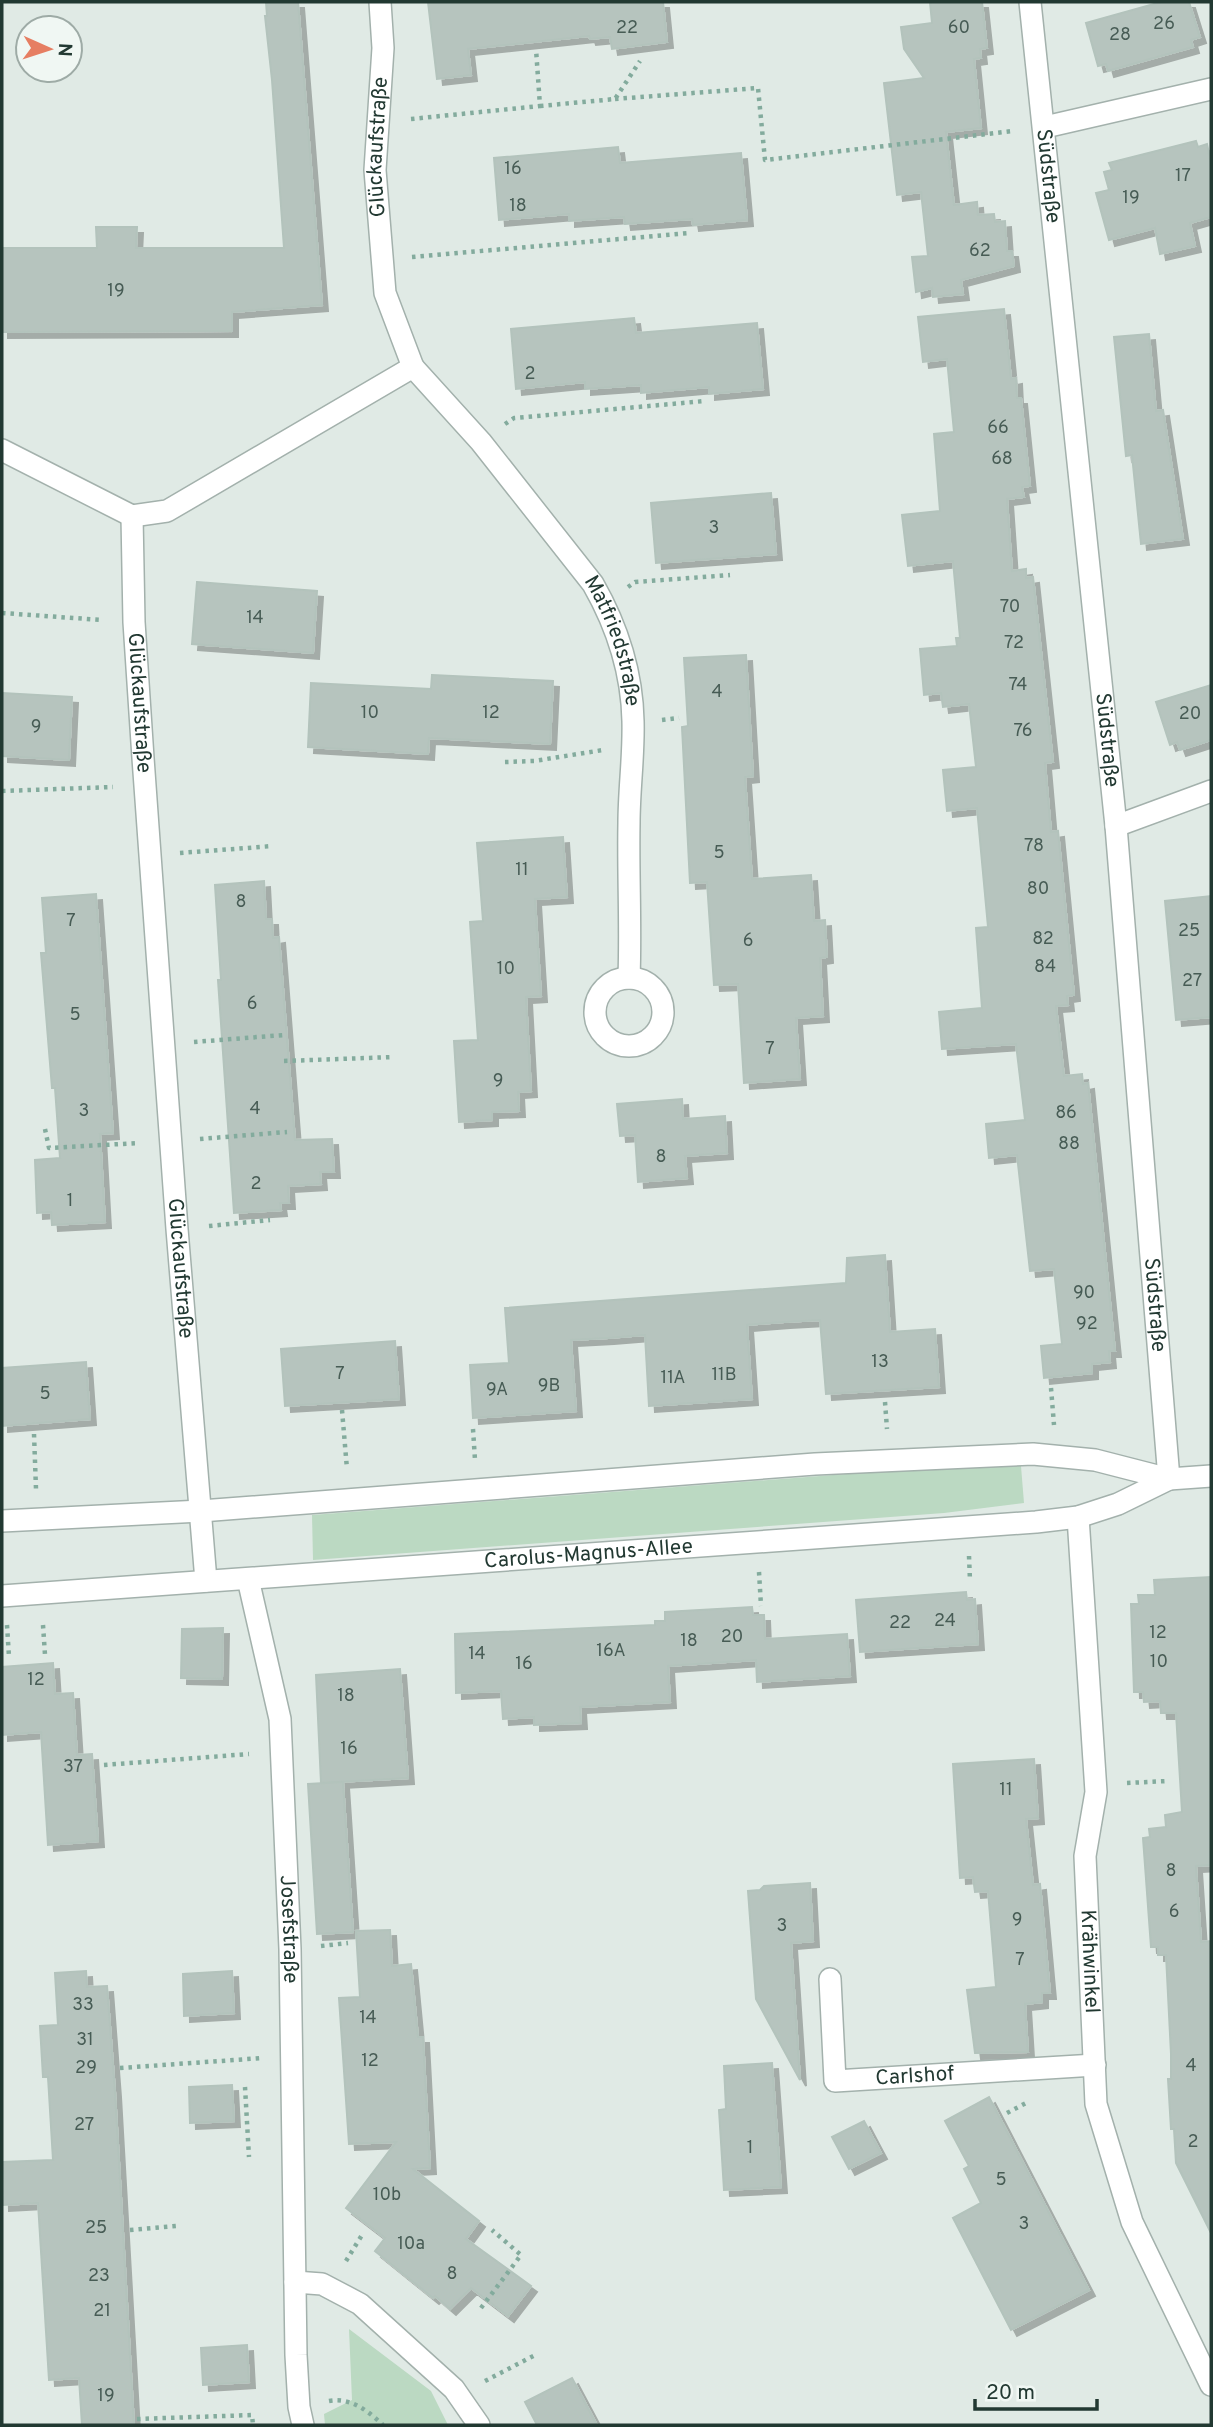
<svg xmlns="http://www.w3.org/2000/svg" width="1213" height="2427" viewBox="0 0 1213 2427" font-family="Overpass,sans-serif">
<defs>
<filter id="shadow"><feDropShadow dx="6" dy="6" stdDeviation="0" flood-color="#0004"/></filter>
</defs>
<rect width="100%" height="100%" fill="#e0eae5"/>
<!-- green -->
<g fill="#bbd9c2">
<polygon points="950,1466 1021,1466 1024,1503 944,1513 313,1560 312,1515"/>
<polygon points="349,2329 431,2391 448,2425 325,2425 324,2414 352,2400"/>
</g>
<!-- building -->
<g fill="#b6c4be" stroke="#b3c3bc" stroke-width="2" filter="url(#shadow)">
<polygon points="266,2 298,2 322,305 232,312 232,331 2,332 2,248 97,248 96,227 137,227 136,248 284,248 272,80 265,16 267,16"/>
<polygon points="428,2 663,2 667,42 612,49 610,37 590,39 589,36 468,49 471,75 437,79"/>
<polygon points="930,2 982,2 987,48 980,49 981,58 974,59 981,128 946,132 954,205 977,202 978,215 994,214 995,222 1005,221 1007,251 1012,251 1014,266 961,280 963,294 933,297 932,288 916,292 912,257 928,256 921,192 897,195 884,83 924,78 904,49 901,27 932,23"/>
<polygon points="1161,2 1189,2 1200,37 1191,40 1193,47 1108,71 1106,64 1098,66 1086,23"/>
<polygon points="1196,141 1198,147 1207,144 1211,163 1211,217 1190,223 1195,246 1160,254 1155,228 1109,240 1096,193 1109,190 1104,172 1112,170 1109,163"/>
<polygon points="618,147 620,163 741,153 747,220 693,225 692,219 625,224 624,217 569,221 569,214 499,220 494,158"/>
<polygon points="1004,309 1011,379 1016,378 1017,398 1021,398 1030,486 1022,487 1024,497 1007,499 1012,571 1026,569 1026,578 1033,577 1053,762 1045,763 1051,832 1058,831 1074,995 1067,996 1068,1005 1056,1006 1064,1076 1082,1074 1083,1084 1088,1083 1115,1351 1109,1351 1110,1362 1092,1364 1092,1373 1044,1378 1041,1346 1062,1344 1054,1269 1030,1271 1017,1155 989,1158 986,1124 1025,1120 1016,1044 942,1049 939,1012 982,1008 976,928 988,927 977,808 947,811 943,770 976,767 969,704 943,707 941,693 924,695 920,649 957,646 956,638 960,638 953,561 908,566 902,515 940,511 934,434 954,432 947,359 923,362 918,317"/>
<polygon points="634,318 636,333 757,323 763,389 709,394 709,387 641,393 641,385 585,389 585,382 516,389 511,329"/>
<polygon points="1149,334 1156,411 1163,410 1183,539 1141,544 1132,455 1126,456 1114,337"/>
<polygon points="771,493 776,554 656,563 651,503"/>
<polygon points="197,582 317,591 313,653 192,644"/>
<polygon points="746,655 753,776 745,777 752,879 811,875 814,921 825,920 827,957 820,958 823,1016 796,1018 800,1079 744,1083 738,984 714,985 707,882 690,883 682,727 688,726 684,658"/>
<polygon points="432,675 553,681 550,744 429,738 428,754 308,747 311,683 431,689"/>
<polygon points="1211,685 1211,740 1180,750 1177,742 1170,745 1156,702"/>
<polygon points="2,693 72,697 69,760 2,756"/>
<polygon points="563,837 567,897 535,899 541,996 526,997 531,1091 518,1092 519,1111 492,1112 492,1120 459,1122 454,1041 478,1040 470,922 483,921 477,843"/>
<polygon points="264,881 266,919 272,919 273,938 279,937 295,1140 332,1139 334,1172 320,1172 321,1184 288,1186 289,1203 280,1203 281,1210 234,1213 218,980 221,980 215,885"/>
<polygon points="96,894 113,1133 100,1134 105,1222 52,1225 51,1212 37,1213 35,1160 60,1158 55,1088 52,1088 41,953 46,953 42,898"/>
<polygon points="1211,896 1211,1017 1176,1020 1165,901"/>
<polygon points="682,1099 683,1119 725,1116 727,1153 685,1156 687,1178 638,1182 635,1135 620,1136 617,1104"/>
<polygon points="885,1255 890,1332 935,1329 939,1387 826,1394 820,1320 784,1322 747,1325 752,1399 649,1406 645,1335 608,1338 571,1340 576,1411 473,1418 470,1365 509,1363 505,1308 846,1283 847,1258"/>
<polygon points="395,1341 399,1399 285,1406 281,1349"/>
<polygon points="86,1362 90,1419 2,1426 2,1368"/>
<polygon points="1211,1577 1211,1865 1196,1866 1201,1942 1211,1941 1211,2233 1176,2163 1174,2129 1171,2129 1168,2079 1171,2079 1171,2054 1166,1955 1158,1955 1158,1947 1151,1947 1143,1838 1150,1837 1149,1829 1166,1827 1165,1815 1182,1812 1176,1713 1161,1713 1160,1701 1144,1702 1143,1692 1134,1692 1131,1604 1139,1604 1138,1595 1155,1595 1154,1580"/>
<polygon points="966,1592 967,1600 975,1599 978,1644 860,1652 856,1600"/>
<polygon points="752,1607 753,1615 764,1615 765,1639 847,1634 850,1676 757,1682 756,1660 668,1666 670,1702 580,1707 581,1723 534,1725 534,1717 503,1719 501,1691 456,1693 455,1634 655,1625 655,1621 665,1621 665,1612"/>
<polygon points="223,1628 222,1679 181,1678 182,1629"/>
<polygon points="53,1663 55,1694 73,1693 77,1755 92,1754 98,1841 48,1845 41,1732 2,1735 2,1667"/>
<polygon points="400,1669 408,1778 321,1783 316,1675"/>
<polygon points="1034,1759 1038,1818 1026,1819 1033,1885 1040,1884 1050,1993 1042,1993 1042,2002 1025,2004 1028,2052 975,2053 967,1990 996,1987 988,1891 975,1892 973,1877 960,1878 953,1764"/>
<polygon points="343,1782 353,1932 317,1934 308,1784"/>
<polygon points="810,1883 813,1941 791,1943 800,2080 756,1999 748,1891 760,1890 764,1886"/>
<polygon points="390,1930 392,1966 411,1964 418,2037 423,2037 430,2168 413,2169 479,2221 466,2239 531,2286 508,2316 471,2288 450,2309 435,2296 433,2298 375,2251 385,2238 346,2208 396,2142 349,2144 339,1998 360,1997 356,1931"/>
<polygon points="86,1971 87,1987 107,1986 115,2091 134,2425 82,2425 79,2378 49,2380 38,2203 3,2205 2,2162 53,2160 48,2077 43,2077 40,2026 58,2025 55,1973"/>
<polygon points="232,1971 234,2013 184,2016 183,1974"/>
<polygon points="772,2063 781,2187 724,2190 719,2110 726,2109 724,2066"/>
<polygon points="232,2085 234,2121 190,2123 189,2087"/>
<polygon points="989,2097 1089,2290 1011,2330 953,2218 981,2203 964,2169 969,2166 945,2121"/>
<polygon points="864,2121 881,2153 849,2169 832,2137"/>
<polygon points="247,2345 249,2382 203,2385 201,2348"/>
<polygon points="572,2378 597,2425 537,2425 525,2402"/>
</g>
<g fill="none" stroke-linecap="round" stroke-linejoin="round">
<!-- minor casing -->
<g stroke="#a3b1ac" stroke-width="24">
<g id="minor">
<path id="s1" d="M1030 2 1116 826 1169 1479"/>
<polyline points="1045,127 1211,89"/>
<path id="s2" d="M413 367 481 442 593 584C617 626 632 672 633 721 634 755 629 789 629 823 628 875 631 926 629 978"/>
<polyline points="2,450 132,516"/>
<path id="s3" d="M132 516 134 622 143 758 177 1229 206 1581"/>
<path id="s4" d="M132 516 167 511 413 367 385 293 375 170 383 48 380 2"/>
<polyline points="1116,826 1211,791"/>
<circle cx="629" cy="1012" r="34"/>
<path id="s5" d="M1078 1517 1096 1792 1085 1856 1096 2104 1132 2222 1211 2385"/>
<polyline points="2,1521 201,1511 815,1464 1033,1454 1095,1460 1169,1479 1211,1476"/>
<path id="s6" d="M248 1579 280 1719 290 1949 296 2355 299 2407 303 2425"/>
<path id="s7" d="M2 1596 1036 1522 1078 1517 1118 1504 1169 1479"/>
<path id="s8" d="M830 1979 835 2081 1095 2065"/>
<polyline points="295,2282 322,2284 360,2304 454,2389 479,2425"/>
</g>
</g>
<!-- path -->
<g stroke="#83ab9d" stroke-width="4.5" stroke-dasharray="3.5 5" stroke-linecap="butt">
<polyline points="615,99 758,88 765,160 1013,131"/>
<polyline points="540,106 615,99 640,61"/>
<polyline points="411,119 540,106 536,49"/>
<polyline points="412,257 689,233"/>
<polyline points="505,424 514,418 705,401"/>
<polyline points="628,587 635,582 730,575"/>
<polyline points="2,613 102,620"/>
<polyline points="662,720 679,718"/>
<polyline points="505,762 534,761 603,750"/>
<polyline points="2,791 113,787"/>
<polyline points="180,853 273,846"/>
<polyline points="194,1042 284,1035"/>
<polyline points="284,1061 393,1057"/>
<polyline points="45,1129 49,1148 139,1143"/>
<polyline points="200,1139 287,1132"/>
<polyline points="209,1226 270,1220"/>
<polyline points="1051,1388 1054,1425"/>
<polyline points="885,1402 887,1429"/>
<polyline points="342,1410 347,1469"/>
<polyline points="473,1429 475,1460"/>
<polyline points="34,1434 36,1489"/>
<polyline points="969,1556 970,1581"/>
<polyline points="759,1572 761,1606"/>
<polyline points="7,1625 9,1657"/>
<polyline points="43,1625 45,1655"/>
<polyline points="104,1765 249,1754"/>
<polyline points="1127,1783 1168,1781"/>
<polyline points="321,1946 348,1943"/>
<polyline points="120,2068 263,2058"/>
<polyline points="245,2087 249,2157"/>
<polyline points="1007,2113 1026,2103"/>
<polyline points="130,2230 176,2226"/>
<polyline points="346,2261 362,2235"/>
<polyline points="481,2308 521,2255 492,2230"/>
<polyline points="485,2381 537,2354"/>
<path d="M329 2401C351 2397 368 2411 383 2425"/>
<polyline points="137,2419 252,2415 253,2425"/>
</g>
<!-- minor -->
<use href="#minor" stroke="#fff" stroke-width="21"/>
</g>
<g text-anchor="middle" dominant-baseline="central" stroke-width="5" stroke-linejoin="round" paint-order="stroke">
<!-- number labels -->
<g font-size="18" fill="#475c55">
<text x="1164" y="24">26</text>
<text x="627" y="28">22</text>
<text x="959" y="28">60</text>
<text x="1120" y="35">28</text>
<text x="513" y="169">16</text>
<text x="1183" y="176">17</text>
<text x="1131" y="198">19</text>
<text x="518" y="206">18</text>
<text x="980" y="251">62</text>
<text x="116" y="291">19</text>
<text x="530" y="374">2</text>
<text x="998" y="428">66</text>
<text x="1002" y="459">68</text>
<text x="714" y="528">3</text>
<text x="1010" y="607">70</text>
<text x="255" y="618">14</text>
<text x="1014" y="643">72</text>
<text x="1018" y="685">74</text>
<text x="717" y="692">4</text>
<text x="370" y="713">10</text>
<text x="491" y="713">12</text>
<text x="1190" y="714">20</text>
<text x="36" y="727">9</text>
<text x="1023" y="731">76</text>
<text x="1034" y="846">78</text>
<text x="719" y="853">5</text>
<text x="522" y="870">11</text>
<text x="1038" y="889">80</text>
<text x="241" y="902">8</text>
<text x="71" y="921">7</text>
<text x="1189" y="931">25</text>
<text x="1043" y="939">82</text>
<text x="748" y="941">6</text>
<text x="1045" y="967">84</text>
<text x="506" y="969">10</text>
<text x="1192" y="981">27</text>
<text x="252" y="1004">6</text>
<text x="75" y="1015">5</text>
<text x="770" y="1049">7</text>
<text x="498" y="1081">9</text>
<text x="255" y="1109">4</text>
<text x="84" y="1111">3</text>
<text x="1066" y="1113">86</text>
<text x="1069" y="1144">88</text>
<text x="661" y="1157">8</text>
<text x="256" y="1184">2</text>
<text x="70" y="1201">1</text>
<text x="1084" y="1293">90</text>
<text x="1087" y="1324">92</text>
<text x="880" y="1362">13</text>
<text x="340" y="1374">7</text>
<text x="724" y="1375">11B</text>
<text x="673" y="1378">11A</text>
<text x="549" y="1386">9B</text>
<text x="497" y="1390">9A</text>
<text x="45" y="1394">5</text>
<text x="945" y="1621">24</text>
<text x="900" y="1623">22</text>
<text x="1158" y="1633">12</text>
<text x="732" y="1637">20</text>
<text x="689" y="1641">18</text>
<text x="611" y="1651">16A</text>
<text x="477" y="1654">14</text>
<text x="1159" y="1662">10</text>
<text x="524" y="1664">16</text>
<text x="36" y="1680">12</text>
<text x="346" y="1696">18</text>
<text x="349" y="1749">16</text>
<text x="73" y="1767">37</text>
<text x="1006" y="1790">11</text>
<text x="1171" y="1871">8</text>
<text x="1174" y="1912">6</text>
<text x="1017" y="1920">9</text>
<text x="782" y="1926">3</text>
<text x="1020" y="1960">7</text>
<text x="83" y="2005">33</text>
<text x="368" y="2018">14</text>
<text x="85" y="2040">31</text>
<text x="370" y="2061">12</text>
<text x="1191" y="2066">4</text>
<text x="86" y="2068">29</text>
<text x="84" y="2125">27</text>
<text x="1193" y="2142">2</text>
<text x="750" y="2148">1</text>
<text x="1001" y="2180">5</text>
<text x="387" y="2195">10b</text>
<text x="1024" y="2224">3</text>
<text x="96" y="2228">25</text>
<text x="411" y="2244">10a</text>
<text x="452" y="2274">8</text>
<text x="99" y="2276">23</text>
<text x="102" y="2311">21</text>
<text x="106" y="2396">19</text>
</g>
<!-- street labels -->
<g font-size="21" fill="#223932" stroke="#f0f7f3">
<text stroke="none"><textPath href="#s4" startOffset="546">Glückaufstraße</textPath></text>
<text stroke="none"><textPath href="#s1" startOffset="175">Südstraße</textPath></text>
<text stroke="none"><textPath href="#s2" startOffset="343">Matfriedstraße</textPath></text>
<text stroke="none"><textPath href="#s3" startOffset="187">Glückaufstraße</textPath></text>
<text stroke="none"><textPath href="#s1" startOffset="742">Südstraße</textPath></text>
<text stroke="none"><textPath href="#s3" startOffset="754">Glückaufstraße</textPath></text>
<text stroke="none"><textPath href="#s1" startOffset="1309">Südstraße</textPath></text>
<text stroke="none"><textPath href="#s7" startOffset="588">Carolus-Magnus-Allee</textPath></text>
<text stroke="none"><textPath href="#s6" startOffset="354">Josefstraße</textPath></text>
<text stroke="none"><textPath href="#s5" startOffset="446">Krähwinkel</textPath></text>
<text stroke="none"><textPath href="#s8" startOffset="182">Carlshof</textPath></text>
</g>
</g>
<!-- border -->
<rect width="1213" height="2427" fill="none" stroke="#223932" stroke-width="7"/>
<!-- north arrow -->
<g transform="translate(49 49) rotate(93)"><circle r="33" fill="#f0f7f3" stroke="#9eaba6" stroke-width="2"/>
<path d="M0-5L12 26L0 18L-12 26Z" fill="#e67e62"/>
<text y="-10" font-size="19" font-weight="bold" text-anchor="middle" fill="#223932">N</text>
</g>
<!-- scale -->
<path d="M975 2399v10h122v-10" fill="none" stroke="#223932" stroke-width="3.5"/>
<text x="986" y="2399" font-size="21" fill="#223932" stroke="#f0f7f3" stroke-width="5" paint-order="stroke">20 m</text>
</svg>
